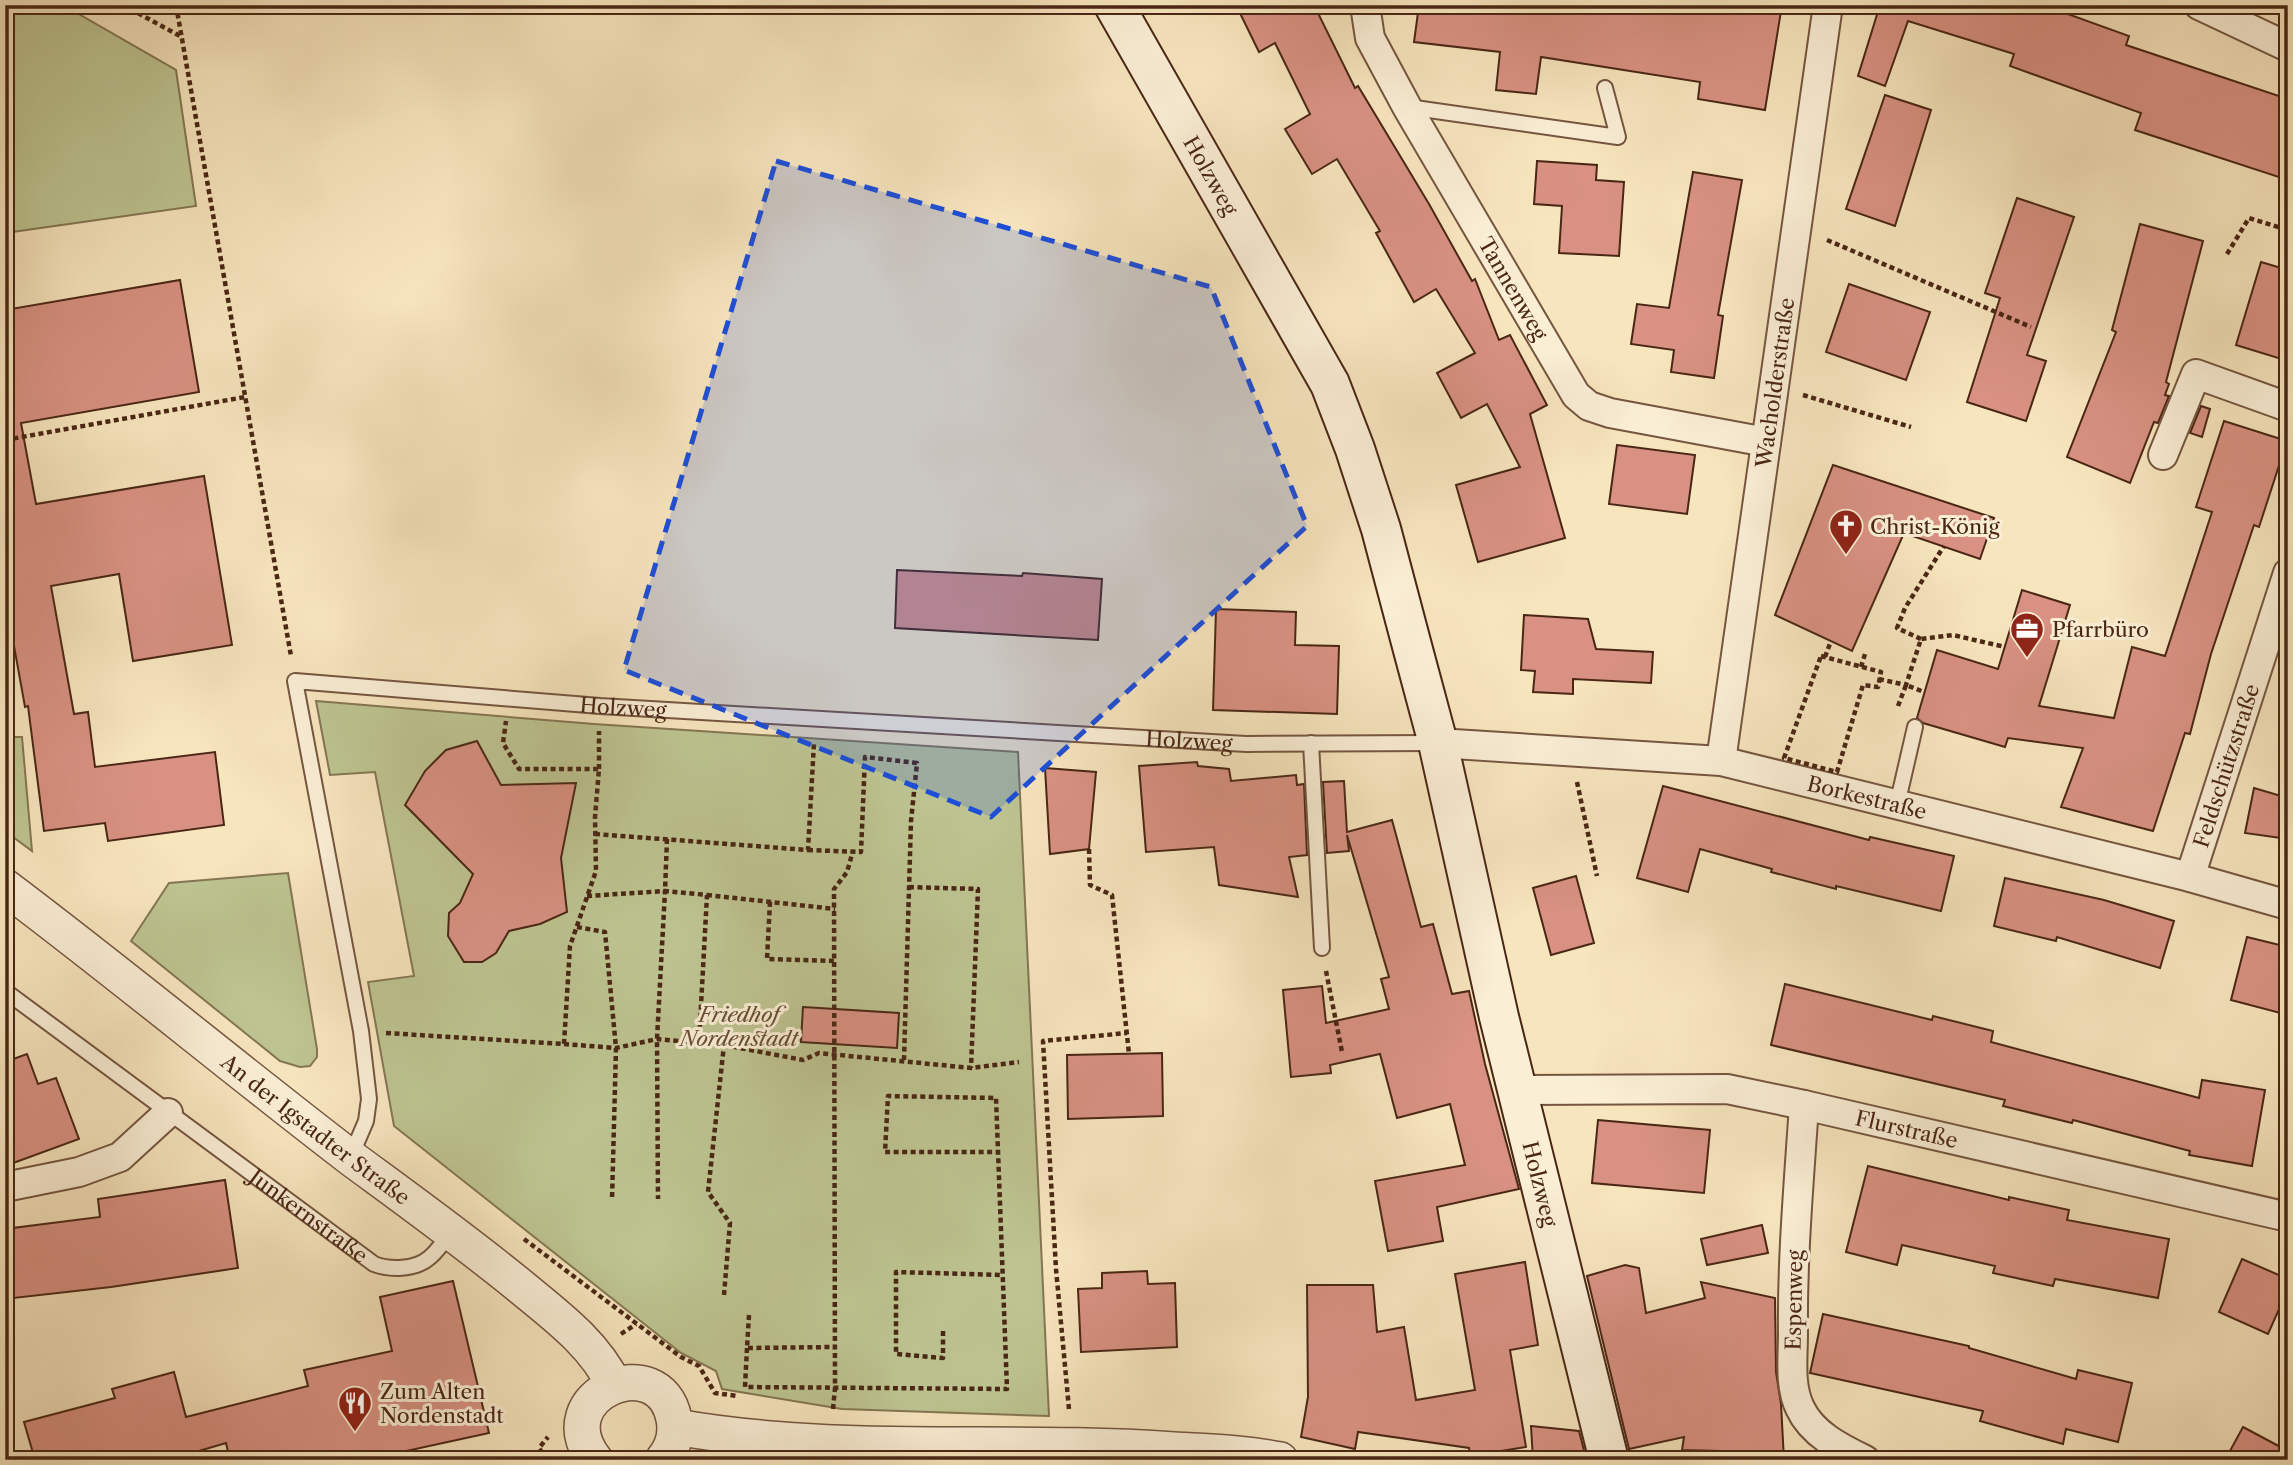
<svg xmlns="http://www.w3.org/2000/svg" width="2293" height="1465" viewBox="0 0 2293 1465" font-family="'Libre Caslon Text',serif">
<rect width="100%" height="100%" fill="#f7e5be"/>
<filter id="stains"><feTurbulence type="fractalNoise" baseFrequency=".00286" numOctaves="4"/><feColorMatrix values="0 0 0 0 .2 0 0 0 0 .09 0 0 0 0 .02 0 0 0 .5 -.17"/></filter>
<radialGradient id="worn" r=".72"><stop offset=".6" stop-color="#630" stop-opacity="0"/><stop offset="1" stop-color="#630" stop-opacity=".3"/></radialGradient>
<!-- green -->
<g fill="#bdc491" stroke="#847653" stroke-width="2">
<polygon points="5,5 63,5 176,70 196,206 5,233"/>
<polygon points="316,701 594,724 1018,752 1049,1416 842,1409 722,1389 716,1371 681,1353 394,1126 368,982 414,976 375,772 330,775"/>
<polygon points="5,737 22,737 32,851 5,831"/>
<polygon points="288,873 317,1049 317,1057 310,1066 300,1067 280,1061 131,941 169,883"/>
</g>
<!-- building -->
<g fill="#d89182" stroke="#4a2715" stroke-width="2">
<polygon points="1236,5 1314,5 1355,88 1358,86 1429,204 1472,281 1475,279 1499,340 1510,335 1547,405 1530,414 1565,538 1478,562 1456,485 1520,467 1487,404 1461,418 1437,373 1475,353 1436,289 1414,302 1376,233 1380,231 1337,159 1312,174 1285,129 1310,114 1275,43 1259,52"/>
<polygon points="1419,5 1743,5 1781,11 1765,110 1698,99 1700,82 1541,57 1536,94 1496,90 1500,52 1414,42"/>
<polygon points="1880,5 2043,5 2129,36 2126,45 2288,99 2288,180 2135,130 2141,113 2010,66 2014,54 1908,21 1885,86 1858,76"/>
<polygon points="1885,95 1931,110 1895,226 1846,209"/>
<polygon points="1537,161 1597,165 1596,180 1624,182 1619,256 1559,253 1562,206 1534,204"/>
<polygon points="1693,172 1742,180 1718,315 1723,316 1714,378 1671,372 1674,350 1631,344 1637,304 1669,308"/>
<polygon points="2017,198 2074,217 2027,355 2046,361 2026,421 1967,402 2000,298 1985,293"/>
<polygon points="2140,224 2203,241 2166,382 2169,384 2165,395 2169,396 2158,423 2154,422 2130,483 2067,457 2116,332 2112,330"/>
<polygon points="2261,262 2288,270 2288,361 2236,345"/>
<polygon points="180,280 199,392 21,423 36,504 204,476 232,645 133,661 119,574 51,586 74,714 88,712 95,767 215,752 224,825 108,841 105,823 44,831 28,706 25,707 5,596 5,310"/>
<polygon points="1849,284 1930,312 1906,380 1826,352"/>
<polygon points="2201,406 2210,409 2202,437 2190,433"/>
<polygon points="2224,421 2287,441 2259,527 2254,525 2211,654 2190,734 2185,733 2153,831 2061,807 2083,748 2008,738 2005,747 1923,723 1917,718 1937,650 1998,669 2022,590 2070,605 2039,706 2114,718 2132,647 2165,656 2212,512 2196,507"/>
<polygon points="1617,445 1695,455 1687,514 1609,504"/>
<polygon points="1833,465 1994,518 1980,559 1904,533 1852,651 1775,615"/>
<polygon points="897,570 1022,576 1023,573 1102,579 1098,640 895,628"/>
<polygon points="1216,609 1296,612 1295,645 1339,646 1337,714 1213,710"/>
<polygon points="1524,615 1588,619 1596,649 1653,652 1651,683 1573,679 1573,694 1533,692 1535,671 1521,670"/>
<polygon points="477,741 501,785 576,783 561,858 567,912 540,924 509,931 496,953 482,962 464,962 448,936 449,913 460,903 473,874 405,805 425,771 446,750"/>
<polygon points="1197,762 1198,766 1229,769 1231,781 1296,775 1297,785 1304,784 1307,855 1289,857 1298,897 1219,885 1214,847 1146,852 1139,766"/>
<polygon points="1045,768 1096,772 1089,849 1050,854"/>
<polygon points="1344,781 1347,832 1392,820 1421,927 1433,924 1452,994 1469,991 1485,1064 1519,1189 1437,1207 1443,1241 1388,1251 1375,1181 1465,1165 1450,1104 1397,1118 1380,1054 1330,1065 1331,1073 1291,1077 1283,990 1322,986 1326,1023 1389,1009 1381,979 1389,977 1347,835 1349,851 1327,853 1323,782"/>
<polygon points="1663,786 1869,840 1870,837 1954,856 1941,911 1836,886 1836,889 1771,872 1772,869 1700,849 1688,892 1637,878"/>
<polygon points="2254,788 2288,798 2288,839 2245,833"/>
<polygon points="1576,876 1594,943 1551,955 1533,888"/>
<polygon points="2005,878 2104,900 2174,921 2160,968 2057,937 2056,941 1994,926"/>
<polygon points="2247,937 2288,947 2288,1015 2231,1000"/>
<polygon points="1785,984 1932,1020 1933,1016 1993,1031 1991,1042 2199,1098 2202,1080 2265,1090 2252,1166 2189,1155 2190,1151 2073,1120 2072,1123 2003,1106 2005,1100 1771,1045"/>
<polygon points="803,1007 899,1013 897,1048 801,1042"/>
<polygon points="1162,1053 1163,1116 1068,1119 1067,1055"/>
<polygon points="27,1054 38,1084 56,1078 79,1139 5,1166 5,1062"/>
<polygon points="1598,1120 1710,1130 1704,1193 1592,1183"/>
<polygon points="1868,1166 2009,1200 2009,1197 2069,1210 2067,1220 2169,1239 2158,1298 2055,1279 2053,1286 1993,1273 1995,1266 1902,1245 1897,1265 1846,1252"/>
<polygon points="225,1180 238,1268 111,1287 5,1299 5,1229 100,1217 98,1199"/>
<polygon points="1762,1225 1768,1253 1707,1265 1701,1239"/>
<polygon points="2242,1259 2288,1279 2288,1289 2268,1334 2219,1312"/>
<polygon points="1525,1262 1538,1345 1510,1350 1526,1447 1470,1456 1469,1448 1358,1432 1355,1449 1301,1437 1308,1397 1307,1285 1373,1285 1377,1332 1404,1327 1416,1400 1475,1390 1455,1274"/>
<polygon points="1625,1265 1639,1268 1646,1313 1705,1298 1701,1282 1775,1298 1776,1372 1781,1404 1784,1460 1718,1460 1720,1451 1682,1450 1684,1437 1629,1449 1587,1276"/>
<polygon points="1147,1271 1148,1284 1175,1283 1177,1347 1081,1352 1078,1289 1102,1288 1102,1273"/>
<polygon points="453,1281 489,1433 365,1460 230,1460 226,1443 168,1460 35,1460 24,1422 115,1398 112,1389 174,1372 186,1417 308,1386 304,1370 392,1351 380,1297"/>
<polygon points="1823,1314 1969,1346 1969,1348 2076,1379 2078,1370 2132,1383 2118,1442 2066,1429 2063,1444 1980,1421 1983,1411 1810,1373"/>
<polygon points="1531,1426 1579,1431 1586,1458 1533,1460"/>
<polygon points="2243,1427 2288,1451 2288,1460 2225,1460"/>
</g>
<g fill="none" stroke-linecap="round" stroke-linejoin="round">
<!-- service casing -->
<g stroke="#75563f" stroke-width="18">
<g id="service">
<polyline points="1408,107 1618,137 1605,88"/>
<polyline points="1311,743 1322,948"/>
<polyline points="1897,805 1915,727"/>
<path id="s1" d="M5 991 374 1264C389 1270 415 1270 429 1258 438 1251 444 1240 452 1232"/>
<path id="s2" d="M351 1156 366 1121 369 1099 361 1031 295 681 600 706 1246 744 1436 743"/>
</g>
</g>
<!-- minor casing -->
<g stroke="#75563f" stroke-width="32">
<g id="minor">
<path id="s3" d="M1365 5 1370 38 1407 107 1576 395 1589 406 1610 413 1766 442"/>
<polyline points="2199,5 2288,47"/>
<polyline points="2163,455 2196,374 2288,407"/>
<path id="s4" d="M1438 743 1721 761 2190 877 2288 905"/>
<path id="s5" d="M1721 761 1828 5"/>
<path id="s6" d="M2190 877 2288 573"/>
<path id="s7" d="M1519 1090 1727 1089 1804 1105 2288 1217"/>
<path d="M1804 1105C1799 1181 1792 1258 1793 1334 1793 1358 1789 1385 1800 1408 1812 1434 1840 1448 1865 1460"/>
<polyline points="5,1187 79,1172 120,1157 168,1113"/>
</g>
</g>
<!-- tertiary casing -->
<g stroke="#75563f" stroke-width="38">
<g id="tertiary">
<path id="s8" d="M5 887C122 975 235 1069 351 1158 408 1200 465 1241 520 1286 555 1315 594 1343 614 1385"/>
<path d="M676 1427C840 1456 1009 1438 1174 1450 1210 1452 1245 1453 1280 1460"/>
<path d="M595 1460C544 1395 660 1346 674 1419 677 1434 673 1448 663 1460"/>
</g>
</g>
<!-- secondary casing -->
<g stroke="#4a2715" stroke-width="42">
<g id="secondary">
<path id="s9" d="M1114 5 1330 384 1355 449 1381 529 1412 646 1438 743 1499 1017 1609 1460"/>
</g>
</g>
<!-- path -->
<g stroke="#4a2715" stroke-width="4.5" stroke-dasharray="5 3.5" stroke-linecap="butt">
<polyline points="123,5 180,36"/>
<polyline points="176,5 291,656"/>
<polyline points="1827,240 2031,327"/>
<polyline points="2227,254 2249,218 2288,230"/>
<polyline points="1803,395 1911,427"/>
<polyline points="5,440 245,397"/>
<polyline points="1921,639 1897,628 1905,608 1944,546"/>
<polygon points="1821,656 1881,672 1878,687 1863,685 1837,772 1784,758"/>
<polyline points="1825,657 1831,641"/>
<polyline points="1861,667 1865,654"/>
<polyline points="1879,679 1906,685 1921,639 1953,635 2005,647"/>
<polyline points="1898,706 1906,685 1924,692"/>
<polyline points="599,769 599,731"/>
<polyline points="1577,782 1597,876"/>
<polyline points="595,834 808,850 814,743"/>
<polyline points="667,839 665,891 707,895 699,1043"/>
<polyline points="1089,849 1090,885 1112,895 1129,1054"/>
<polyline points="808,850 861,852 865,757 917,763 911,821 904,1060"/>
<polyline points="909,887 978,889 971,1068"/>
<polyline points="707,895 835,909"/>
<polyline points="587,896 665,891 657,1039 658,1199"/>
<polyline points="770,902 767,959 834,961"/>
<polyline points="577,927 605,932 616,1048 612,1200"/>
<polyline points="1326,971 1342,1052"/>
<polyline points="386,1033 564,1044 570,946 596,871 595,817 599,769 519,769 503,743 506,721"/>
<polyline points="564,1044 616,1048 657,1039 724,1045 803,1060 819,1053 971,1068 1019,1062"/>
<polyline points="524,1239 681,1357 699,1366 715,1393 738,1396"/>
<polyline points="724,1295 730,1223 708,1192 724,1045"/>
<polyline points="749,1315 747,1348 835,1347"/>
<polyline points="943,1331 943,1358 896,1354 896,1272 1003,1275"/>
<polyline points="621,1334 636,1324"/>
<polyline points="747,1348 745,1387 1007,1389 996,1098 888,1096 885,1152 998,1152"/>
<polyline points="833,1409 835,1388 834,889 847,872 853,851"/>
<polyline points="1069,1409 1056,1269 1043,1041 1127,1033"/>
<polyline points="547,1460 539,1448 548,1437"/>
</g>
<!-- service -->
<use href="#service" stroke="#faeed5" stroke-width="14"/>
<!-- minor -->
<use href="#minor" stroke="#faeed5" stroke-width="28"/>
<!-- tertiary -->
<use href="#tertiary" stroke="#faeed5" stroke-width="35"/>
<!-- secondary -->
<use href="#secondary" stroke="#faeed5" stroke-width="38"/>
</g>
<!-- marked area -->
<path fill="#1d4ed8" fill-opacity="0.2" stroke="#1d4ed8" stroke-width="5" stroke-dasharray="14 9" stroke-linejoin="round" d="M776 161 1211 287 1307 526 991 817 624 670Z"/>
<!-- icons -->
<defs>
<g id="church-pin" transform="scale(1.75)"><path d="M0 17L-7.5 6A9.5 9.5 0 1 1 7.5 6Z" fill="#8f2418" stroke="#faeed5"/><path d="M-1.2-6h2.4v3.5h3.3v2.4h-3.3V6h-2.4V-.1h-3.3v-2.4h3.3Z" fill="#fff"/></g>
<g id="office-pin" transform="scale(1.75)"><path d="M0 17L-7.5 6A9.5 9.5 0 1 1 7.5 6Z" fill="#8f2418" stroke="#faeed5"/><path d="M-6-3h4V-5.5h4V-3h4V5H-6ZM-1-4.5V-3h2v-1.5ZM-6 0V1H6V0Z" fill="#fff"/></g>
<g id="restaurant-pin" transform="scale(1.75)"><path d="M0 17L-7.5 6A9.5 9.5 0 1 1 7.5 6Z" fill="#8f2418" stroke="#faeed5"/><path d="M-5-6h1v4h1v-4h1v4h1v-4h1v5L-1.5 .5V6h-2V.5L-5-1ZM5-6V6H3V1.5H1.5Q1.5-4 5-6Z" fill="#fff"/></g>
</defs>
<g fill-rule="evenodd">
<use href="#church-pin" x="1846" y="526"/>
<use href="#office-pin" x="2027" y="629"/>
<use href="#restaurant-pin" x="355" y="1403"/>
</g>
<g text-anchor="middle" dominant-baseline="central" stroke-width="6" stroke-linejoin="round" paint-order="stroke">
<!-- street labels -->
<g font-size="21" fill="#4a2715" stroke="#faeed5">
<text stroke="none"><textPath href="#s9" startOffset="196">Holzweg</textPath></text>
<text stroke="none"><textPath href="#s3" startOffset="322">Tannenweg</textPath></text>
<text stroke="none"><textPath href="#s5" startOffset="382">Wacholderstraße</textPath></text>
<text stroke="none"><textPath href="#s2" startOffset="814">Holzweg</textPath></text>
<text stroke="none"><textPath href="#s2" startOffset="1381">Holzweg</textPath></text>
<text stroke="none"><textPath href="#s6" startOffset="117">Feldschützstraße</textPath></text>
<text stroke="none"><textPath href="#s4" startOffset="434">Borkestraße</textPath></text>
<text stroke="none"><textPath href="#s8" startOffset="394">An der Igstadter Straße</textPath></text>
<text stroke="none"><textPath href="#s7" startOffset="392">Flurstraße</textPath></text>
<text stroke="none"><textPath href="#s9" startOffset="1264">Holzweg</textPath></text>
<text stroke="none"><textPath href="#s1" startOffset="378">Junkernstraße</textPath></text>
<text transform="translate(1794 1300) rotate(-89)">Espenweg</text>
</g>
<!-- poi labels -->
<g font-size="21" fill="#4a2715" stroke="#faeed5" text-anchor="start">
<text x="1870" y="526">Christ-König</text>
<text x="2052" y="629">Pfarrbüro</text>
<text x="380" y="1391">Zum Alten<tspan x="380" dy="24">Nordenstadt</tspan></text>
</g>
<!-- park labels -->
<g font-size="21" font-style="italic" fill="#674e34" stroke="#faeed5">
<text x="739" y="1014">Friedhof<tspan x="739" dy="24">Nordenstadt</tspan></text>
</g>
</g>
<!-- margin -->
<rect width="2293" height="1465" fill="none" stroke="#f7e5be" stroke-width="28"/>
<rect x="7" y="7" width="2279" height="1451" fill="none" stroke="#4a2715" stroke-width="3.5"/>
<rect x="14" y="14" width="2265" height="1437" fill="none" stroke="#4a2715" stroke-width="2"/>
<rect width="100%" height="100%" filter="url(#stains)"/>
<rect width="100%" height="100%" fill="url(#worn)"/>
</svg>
